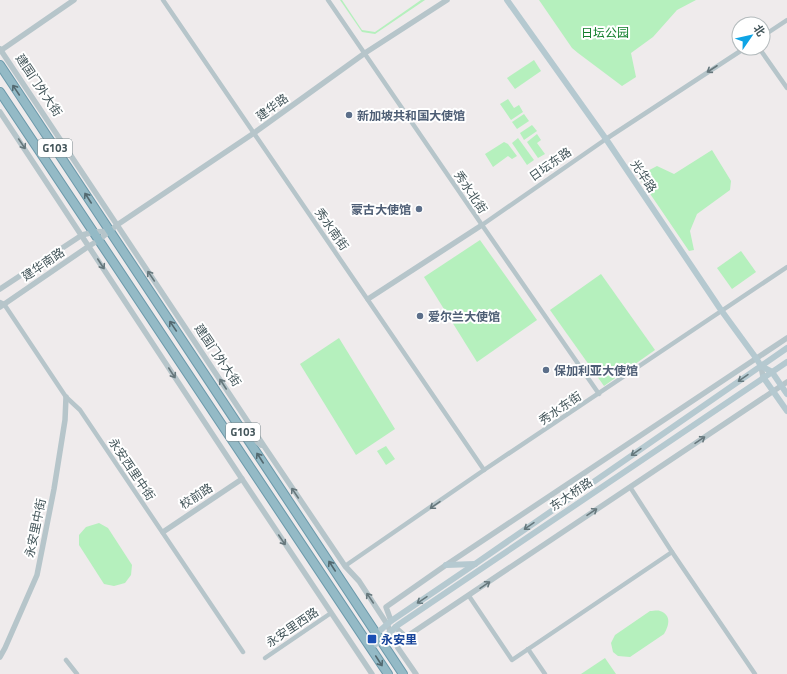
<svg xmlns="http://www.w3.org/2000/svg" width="787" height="674" viewBox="0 0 787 674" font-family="'Titillium Web','Noto Sans SC',sans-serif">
<rect width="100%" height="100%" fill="#efebec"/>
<!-- green -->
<g fill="#b5f0bd">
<polygon points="340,0 342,0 362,30 375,32 421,0 425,0 375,34 362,32"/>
<polygon points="539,0 696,0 677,10 653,37 631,53 636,77 622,86 578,53 572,48"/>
<polygon points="534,60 541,71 515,89 507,78"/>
<polygon points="508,99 514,108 519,105 523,112 511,120 500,104"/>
<polygon points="524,114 529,121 517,129 512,122"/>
<polygon points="532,125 537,131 524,140 520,133"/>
<polygon points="537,134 541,140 537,143 545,154 538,158 527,142"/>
<polygon points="518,138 534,160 527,165 512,143"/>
<polygon points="504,142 508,144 517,156 512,159 508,156 493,167 485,154"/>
<polygon points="712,150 731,181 730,190 697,214 690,231 694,250 689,251 638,176 657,166 674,174"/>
<polygon points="480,240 537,320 477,362 424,277"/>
<polygon points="741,251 756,272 732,289 717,268"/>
<polygon points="601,274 655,350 604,386 550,310"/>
<polygon points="339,338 395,429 356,455 300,364"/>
<polygon points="386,446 395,459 386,465 377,451"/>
<polygon points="99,523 108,528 132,565 131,575 125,583 114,586 104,584 79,545 79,535 86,527"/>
<path d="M650 611C653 611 658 610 660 611 672 615 669 626 664 634L630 657 618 656 613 652 611 643 615 635Z"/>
<polygon points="605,658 616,674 581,674"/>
</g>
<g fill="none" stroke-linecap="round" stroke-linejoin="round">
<!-- trunk casing -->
<g stroke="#6b99aa" stroke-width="10">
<g id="trunk">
<polyline points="0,65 403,674"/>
<polyline points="0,92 388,674"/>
</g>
</g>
<!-- minor -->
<g stroke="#b6c5ca" stroke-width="4.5">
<polyline points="163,0 484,470"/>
<polyline points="328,0 482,225 599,394"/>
<polyline points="763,36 787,20"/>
<polyline points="759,48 787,88"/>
<polyline points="482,225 606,139 745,48"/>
<polyline points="0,302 4,304 66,397 80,410 243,652"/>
<polyline points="672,552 755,674"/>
<polyline points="345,566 484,470 787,267"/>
<polyline points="469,596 512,660 672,552 630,487"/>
<polyline points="528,649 545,674"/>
<polyline points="265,658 331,613"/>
<polyline points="66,660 77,674"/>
</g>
<!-- tertiary -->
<g stroke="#b6c5ca" stroke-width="5.5">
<polyline points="0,49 266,449 345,566 359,581 387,624 398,648 416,674"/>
<polyline points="0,51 74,0"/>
<polyline points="0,112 242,479 372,674"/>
<polyline points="0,289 82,235 94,232 110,231"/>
<polyline points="368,299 482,225"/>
<polyline points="0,307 89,246 99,240 117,225 254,133 365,53 447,0"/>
<polyline points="761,366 763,377"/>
<polyline points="246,433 261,445"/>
<polyline points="163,532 242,479"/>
<polyline points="391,621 386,607 446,565 787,338"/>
<polyline points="395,627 406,637 787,382"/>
<polyline points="0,657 5,648 37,575 54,489 65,420 66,397"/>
</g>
<!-- secondary -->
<g stroke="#b5c9d0" stroke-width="6">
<polyline points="507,0 606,139 721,310 756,358 761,366 772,372 787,394"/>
<polyline points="763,377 787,411"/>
<polyline points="446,565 475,564"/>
<polyline points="366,641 376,634 391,621 475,564 787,348"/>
<polyline points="370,647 381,641 398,625 787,362"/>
</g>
<!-- trunk -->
<use href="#trunk" stroke="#94bac6" stroke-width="8"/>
</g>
<!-- one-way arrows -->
<defs><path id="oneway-shaft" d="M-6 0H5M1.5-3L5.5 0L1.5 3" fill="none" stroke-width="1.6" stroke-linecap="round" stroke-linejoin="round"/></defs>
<g stroke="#66777c">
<use href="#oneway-shaft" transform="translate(712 69) rotate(147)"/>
<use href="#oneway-shaft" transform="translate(22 144) rotate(56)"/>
<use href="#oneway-shaft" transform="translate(101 264) rotate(57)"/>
<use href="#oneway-shaft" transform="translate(151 276) rotate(-124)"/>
<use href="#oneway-shaft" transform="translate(172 373) rotate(57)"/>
<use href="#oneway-shaft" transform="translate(223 384) rotate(-123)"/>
<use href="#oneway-shaft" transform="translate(700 440) rotate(-34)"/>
<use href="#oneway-shaft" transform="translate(295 493) rotate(-124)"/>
<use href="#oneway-shaft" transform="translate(435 505) rotate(145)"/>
<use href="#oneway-shaft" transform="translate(592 512) rotate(-34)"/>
<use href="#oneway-shaft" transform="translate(282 540) rotate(56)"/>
<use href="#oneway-shaft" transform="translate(485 585) rotate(-34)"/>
<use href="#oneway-shaft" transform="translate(370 598) rotate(-124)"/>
</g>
<g stroke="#536970">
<use href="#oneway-shaft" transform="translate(16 90) rotate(-124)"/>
<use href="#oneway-shaft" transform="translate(88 198) rotate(-123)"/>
<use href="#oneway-shaft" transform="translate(173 326) rotate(-124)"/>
<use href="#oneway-shaft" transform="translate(260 458) rotate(-123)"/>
<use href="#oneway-shaft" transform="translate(332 566) rotate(-123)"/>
<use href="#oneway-shaft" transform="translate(379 661) rotate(57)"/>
</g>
<g stroke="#65787d">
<use href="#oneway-shaft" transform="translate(743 378) rotate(145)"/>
<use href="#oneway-shaft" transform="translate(636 452) rotate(145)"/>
<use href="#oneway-shaft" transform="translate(529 526) rotate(145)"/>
<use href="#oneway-shaft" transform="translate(422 600) rotate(146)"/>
</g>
<!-- markers -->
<g fill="#5c6f8a" stroke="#fff" stroke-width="1.5">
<circle cx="349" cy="115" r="4"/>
<circle cx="419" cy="209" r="4"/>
<circle cx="420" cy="316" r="4"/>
<circle cx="546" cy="370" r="4"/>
</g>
<rect fill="#1a4fb4" stroke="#fff" stroke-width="1.5" x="367" y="634" width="10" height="10" rx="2"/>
<g text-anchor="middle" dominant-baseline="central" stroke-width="4" stroke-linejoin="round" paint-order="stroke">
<!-- shield labels -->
<g fill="#fff" stroke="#7b888c" stroke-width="1">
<rect x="38" y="139" width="34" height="18" rx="3"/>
<rect x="226" y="423" width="34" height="18" rx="3"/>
</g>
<g font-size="11" font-weight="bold" fill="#43555a">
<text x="55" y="148">G103</text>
<text x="243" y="432">G103</text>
</g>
<!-- park labels -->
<g font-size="12" fill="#117e2b" stroke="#fff">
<text x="605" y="32">日坛公园</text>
</g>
<!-- street labels -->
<g font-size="12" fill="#43555a" stroke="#fff">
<text transform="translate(39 85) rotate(56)">建国门外大街</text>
<text transform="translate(272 107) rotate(-36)">建华路</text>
<text transform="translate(550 164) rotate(-35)">日坛东路</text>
<text transform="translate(644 176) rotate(56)">光华路</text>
<text transform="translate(471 192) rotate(56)">秀水北街</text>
<text transform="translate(332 229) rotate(55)">秀水南街</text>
<text transform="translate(43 264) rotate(-34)">建华南路</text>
<text transform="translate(218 355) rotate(56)">建国门外大街</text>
<text transform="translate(560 408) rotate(-34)">秀水东街</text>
<text transform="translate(132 469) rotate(56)">永安西里中街</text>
<text transform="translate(571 494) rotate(-34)">东大桥路</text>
<text transform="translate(196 496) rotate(-33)">校前路</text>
<text transform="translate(35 528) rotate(-78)">永安里中街</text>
<text transform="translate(292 627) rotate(-34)">永安里西路</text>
</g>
<!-- service labels -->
<g font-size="12" font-weight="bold" fill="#4e5e75" stroke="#fff" text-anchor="start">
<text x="357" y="115">新加坡共和国大使馆</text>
<text x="411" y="209" text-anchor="end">蒙古大使馆</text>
<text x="428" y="316">爱尔兰大使馆</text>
<text x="554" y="370">保加利亚大使馆</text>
</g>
<!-- transit labels -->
<g font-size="12" font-weight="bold" fill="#164399" stroke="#fff" text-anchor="start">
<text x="381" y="639">永安里</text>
</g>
</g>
<!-- north arrow -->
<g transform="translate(751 36) rotate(56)"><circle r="19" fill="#ffffff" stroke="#b4bbbd"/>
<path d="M0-3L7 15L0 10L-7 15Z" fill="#0ea4e5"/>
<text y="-6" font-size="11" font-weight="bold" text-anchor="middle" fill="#43555a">北</text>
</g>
</svg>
